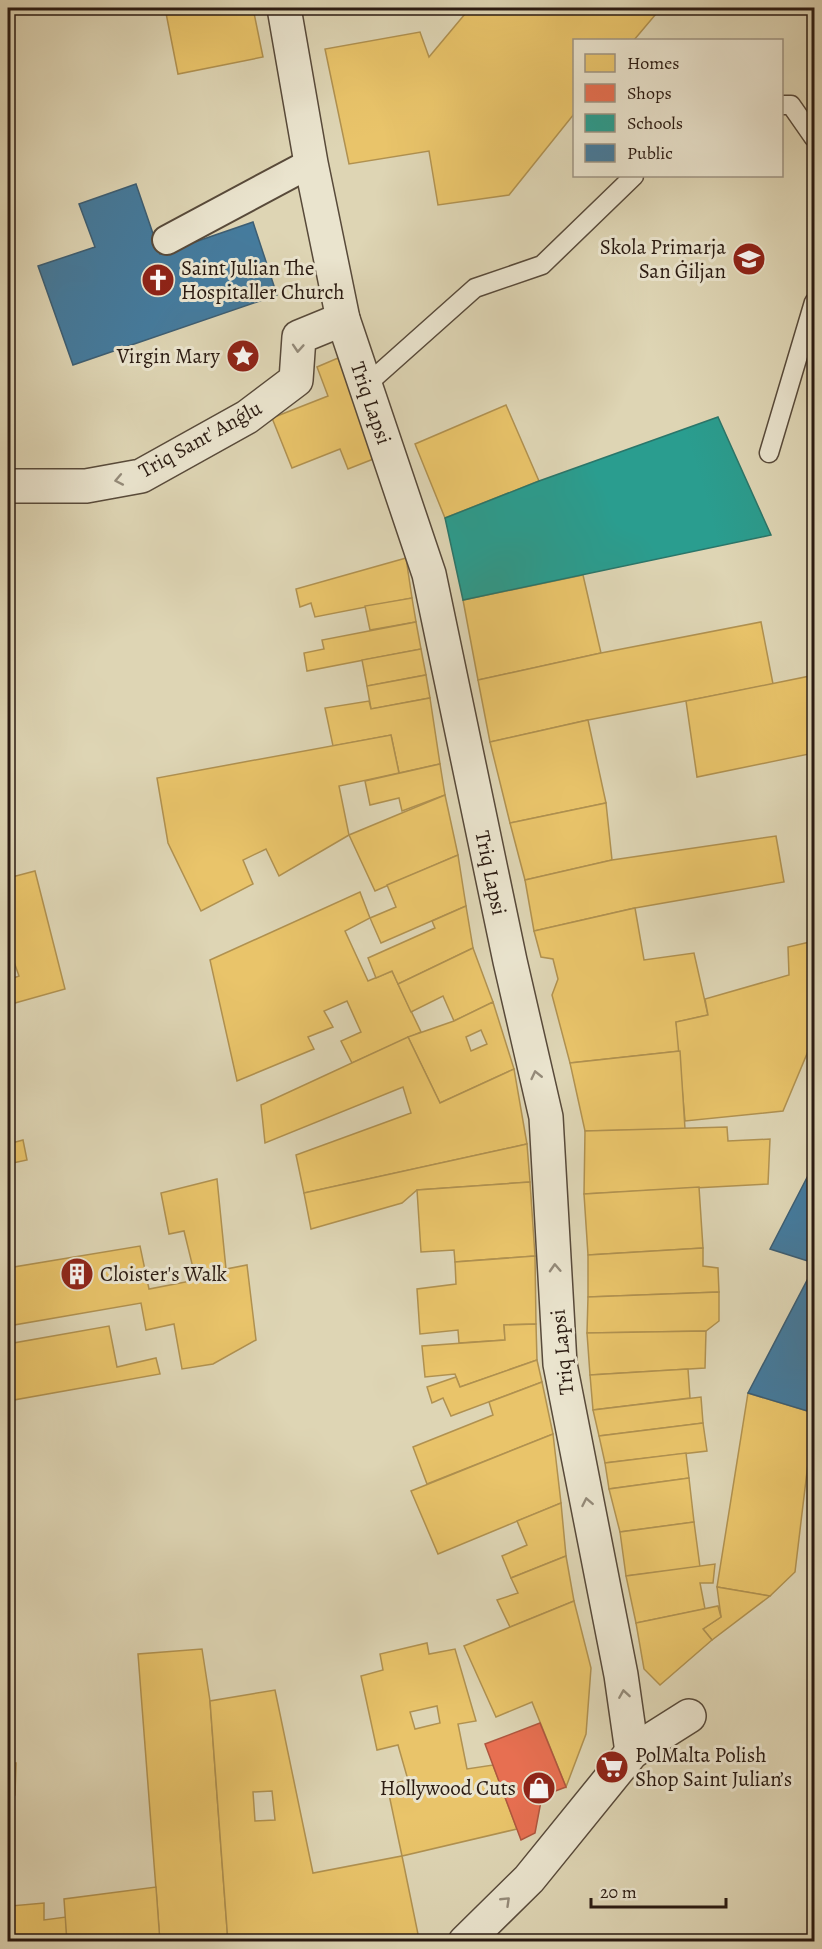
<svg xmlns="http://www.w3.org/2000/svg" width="822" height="1949" viewBox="0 0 822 1949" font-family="Alegreya,serif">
<rect width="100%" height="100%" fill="#ded5b4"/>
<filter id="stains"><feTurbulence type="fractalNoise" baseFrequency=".00333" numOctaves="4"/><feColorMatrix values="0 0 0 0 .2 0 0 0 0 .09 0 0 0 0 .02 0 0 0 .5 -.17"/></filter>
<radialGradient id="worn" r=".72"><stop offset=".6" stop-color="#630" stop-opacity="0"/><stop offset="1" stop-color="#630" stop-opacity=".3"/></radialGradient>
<!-- homes -->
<g fill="#e9c46a" stroke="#b09150" stroke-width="1.5" fill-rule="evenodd">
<polygon points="165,8 253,8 263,57 178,74"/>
<polygon points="470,8 661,8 634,40 574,40 574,114 509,195 438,205 429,151 349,164 325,49 420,32 429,57"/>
<polygon points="338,358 376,458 348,469 340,449 292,468 272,418 328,396 317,367"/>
<polygon points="506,405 539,481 445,518 415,444"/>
<polygon points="406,558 412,598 315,617 311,603 300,607 296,589"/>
<polygon points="583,575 601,653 478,680 463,600"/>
<polygon points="412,598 416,622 370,630 365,606"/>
<polygon points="416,622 421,649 307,671 304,653 324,649 322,640"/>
<polygon points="761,622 773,684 588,720 490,742 478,680 601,653"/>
<polygon points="421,649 426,675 367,686 362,660"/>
<polygon points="426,675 430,698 371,709 367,686"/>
<polygon points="810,676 814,753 697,777 686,701"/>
<polygon points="430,698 440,764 399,773 391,735 333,746 325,708 369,701 371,709"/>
<polygon points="588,720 606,803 510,823 490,742"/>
<polygon points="391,735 399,773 339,786 349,835 279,876 266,849 243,860 253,884 201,911 168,843 157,778"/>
<polygon points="440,764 445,795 402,811 399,798 370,805 365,781"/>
<polygon points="445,795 458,855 375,891 349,835"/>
<polygon points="606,803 612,860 525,880 510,823"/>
<polygon points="776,836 784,882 635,908 534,931 525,880 612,860"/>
<polygon points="458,855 466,906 381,943 370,918 396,907 387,885"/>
<polygon points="35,871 65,989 8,1005 8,980 19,976 8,945 8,878"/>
<polygon points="360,892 370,918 345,931 368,981 392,971 421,1032 352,1063 341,1041 361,1032 347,1001 324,1011 333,1027 308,1037 314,1049 237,1081 210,960"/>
<polygon points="466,906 473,948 398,984 392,971 376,978 368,958 435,928 432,921"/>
<polygon points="635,908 644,960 694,953 708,1015 676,1022 680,1051 570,1063 552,995 558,979 553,959 541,957 534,931"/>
<polygon points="814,941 814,1037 783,1111 685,1121 676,1022 708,1015 705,999 789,975 788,947"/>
<polygon points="473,948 493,1002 454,1021 443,996 411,1012 398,984"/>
<path d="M493 1002 514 1069 440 1103 408 1037 454 1021ZM481 1030 487 1044 471 1051 466 1037Z"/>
<polygon points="408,1037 440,1103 514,1069 527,1144 304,1193 296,1155 411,1113 403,1087 265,1143 261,1105"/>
<polygon points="680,1051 685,1129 585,1131 570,1063"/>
<polygon points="727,1127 728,1141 770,1139 768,1184 584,1194 585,1131"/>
<polygon points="23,1140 27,1160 8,1164 8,1144"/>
<polygon points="527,1144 530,1182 417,1190 402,1203 311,1229 304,1193"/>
<polygon points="217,1179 226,1269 247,1265 256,1340 213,1364 182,1369 174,1324 146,1330 141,1303 8,1326 8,1268 140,1246 149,1289 196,1280 184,1231 169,1234 161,1193"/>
<polygon points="530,1182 535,1256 455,1262 454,1250 421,1252 417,1190"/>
<polygon points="699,1187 703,1248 588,1255 584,1194"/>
<polygon points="703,1248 703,1266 718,1268 719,1292 588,1297 588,1255"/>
<polygon points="535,1256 536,1324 504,1325 505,1340 459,1343 458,1330 420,1334 417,1289 456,1284 455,1262"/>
<polygon points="719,1292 719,1321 706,1331 587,1333 588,1297"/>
<polygon points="536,1324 537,1360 460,1387 455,1374 425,1377 422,1346 505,1340 504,1325"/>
<polygon points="109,1326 117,1367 156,1358 160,1374 8,1401 8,1344"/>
<polygon points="706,1331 705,1368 590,1375 587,1333"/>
<polygon points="537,1360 542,1382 451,1416 443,1398 432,1403 427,1387 456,1377 460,1387"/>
<polygon points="688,1369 690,1398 593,1410 590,1375"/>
<polygon points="542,1382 553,1434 427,1484 413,1447 493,1415 489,1402"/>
<polygon points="748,1393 814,1413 795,1572 770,1596 717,1587"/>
<polygon points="701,1397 703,1423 599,1436 593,1410"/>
<polygon points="703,1423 707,1451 605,1463 599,1436"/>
<polygon points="553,1434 561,1503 438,1554 411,1491"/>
<polygon points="686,1453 689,1478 609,1489 605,1463"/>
<polygon points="689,1478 694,1522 620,1532 609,1489"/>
<polygon points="561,1503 566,1556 511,1578 502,1556 527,1545 517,1521"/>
<polygon points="694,1522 700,1567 626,1576 620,1532"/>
<polygon points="566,1556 574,1601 510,1627 497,1600 518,1593 511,1578"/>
<polygon points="715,1564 713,1583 700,1583 705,1609 636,1623 626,1576"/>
<polygon points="717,1587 770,1596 712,1640 703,1629 721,1617"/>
<polygon points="574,1601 591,1668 586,1734 566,1787 532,1702 496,1717 464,1646"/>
<polygon points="718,1606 721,1617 703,1629 712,1640 660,1685 644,1669 636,1623"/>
<path d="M427 1643 429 1654 455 1649 476 1721 458 1724 467 1769 493 1765 517 1829 402 1856 387 1785 408 1780 398 1745 377 1750 361 1676 383 1670 380 1654ZM437 1706 440 1723 415 1729 410 1712Z"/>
<polygon points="202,1649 210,1701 228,1942 160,1942 138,1654"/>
<path d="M275 1690 313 1873 402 1856 419 1939 409 1942H228L210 1701ZM272 1791 275 1820 255 1821 253 1792Z"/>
<polygon points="8,1763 16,1763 15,1795 8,1794"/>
<polygon points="8,1874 11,1906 44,1903 44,1920 66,1917 67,1942 8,1942"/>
<polygon points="156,1887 160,1942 67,1942 64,1899"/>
</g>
<!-- shops -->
<polygon fill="#e76f51" stroke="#af563e" stroke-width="1.5" points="540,1723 566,1787 542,1796 535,1833 521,1840 485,1744"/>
<!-- schools -->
<polygon fill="#2a9d8f" stroke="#2a766a" stroke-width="1.5" points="718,417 771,535 463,600 445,518 539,481"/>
<!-- public -->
<g fill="#457b9d" stroke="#3d5e73" stroke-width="1.5">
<polygon points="136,184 160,254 253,222 277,295 73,365 38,266 95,247 79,204"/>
<polygon points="814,1164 814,1263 770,1249"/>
<polygon points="814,1267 814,1413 748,1393"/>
</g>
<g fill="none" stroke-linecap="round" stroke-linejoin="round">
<!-- service casing -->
<g stroke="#584a3a" stroke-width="21">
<g id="service">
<polyline points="782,105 791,105 814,138"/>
<polyline points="365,386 475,288 542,265 634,176"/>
<polyline points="769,453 814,302"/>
</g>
</g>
<!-- pedestrian casing -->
<g stroke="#584a3a" stroke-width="32">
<polyline id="pedestrian" points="167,240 311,163"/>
</g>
<!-- minor casing -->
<g stroke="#584a3a" stroke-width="36">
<g id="minor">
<polyline points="284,8 311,163 343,319 429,574 510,961 546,1117 560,1364 621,1675 632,1752"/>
<polyline points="8,486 86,486 141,476 247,417 296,380 299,337 343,319"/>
<polyline points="465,1942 529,1879 632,1752 689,1716"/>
</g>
</g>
<!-- service -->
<use href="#service" stroke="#eae4ce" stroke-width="18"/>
<!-- pedestrian -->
<use href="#pedestrian" stroke="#eae4ce" stroke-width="28"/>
<!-- minor -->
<use href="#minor" stroke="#eae4ce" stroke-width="33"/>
</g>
<!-- one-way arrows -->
<defs><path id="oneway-chevron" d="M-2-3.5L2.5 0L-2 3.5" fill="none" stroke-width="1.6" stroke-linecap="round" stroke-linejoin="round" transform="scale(1.5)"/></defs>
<g stroke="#948a79">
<use href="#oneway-chevron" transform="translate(298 348) rotate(94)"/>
<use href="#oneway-chevron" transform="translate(119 480) rotate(169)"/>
<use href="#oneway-chevron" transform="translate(536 1075) rotate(-103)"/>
<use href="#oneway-chevron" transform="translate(555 1268) rotate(-93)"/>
<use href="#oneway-chevron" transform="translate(587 1502) rotate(-101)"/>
<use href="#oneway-chevron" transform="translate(624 1694) rotate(-99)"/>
<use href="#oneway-chevron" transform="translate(506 1901) rotate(-44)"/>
</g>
<!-- icons -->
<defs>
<g id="school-disc" transform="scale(1.725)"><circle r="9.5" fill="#8f2418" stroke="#eae4ce"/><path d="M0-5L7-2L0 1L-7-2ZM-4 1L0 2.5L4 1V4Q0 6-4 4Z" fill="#fff"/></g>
<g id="church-disc" transform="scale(1.725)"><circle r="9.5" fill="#8f2418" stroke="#eae4ce"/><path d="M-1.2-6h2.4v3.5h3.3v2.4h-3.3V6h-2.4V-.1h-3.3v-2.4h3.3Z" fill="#fff"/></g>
<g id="sight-disc" transform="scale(1.725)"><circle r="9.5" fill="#8f2418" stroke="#eae4ce"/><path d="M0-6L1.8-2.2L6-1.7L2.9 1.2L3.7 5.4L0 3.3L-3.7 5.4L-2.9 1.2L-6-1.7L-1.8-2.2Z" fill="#fff"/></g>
<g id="building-disc" transform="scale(1.725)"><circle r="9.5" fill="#8f2418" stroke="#eae4ce"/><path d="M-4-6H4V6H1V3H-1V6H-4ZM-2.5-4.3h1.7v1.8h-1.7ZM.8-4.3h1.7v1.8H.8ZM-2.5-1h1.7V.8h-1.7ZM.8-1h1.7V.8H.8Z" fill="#fff"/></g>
<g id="supermarket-disc" transform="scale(1.725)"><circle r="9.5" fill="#8f2418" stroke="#eae4ce"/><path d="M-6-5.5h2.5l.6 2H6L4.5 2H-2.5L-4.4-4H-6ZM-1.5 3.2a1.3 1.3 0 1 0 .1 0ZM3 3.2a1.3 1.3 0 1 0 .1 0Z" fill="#fff"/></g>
<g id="shop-disc" transform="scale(1.725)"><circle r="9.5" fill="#8f2418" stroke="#eae4ce"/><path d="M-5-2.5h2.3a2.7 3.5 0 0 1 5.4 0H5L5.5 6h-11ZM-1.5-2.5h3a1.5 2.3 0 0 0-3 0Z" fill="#fff"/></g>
</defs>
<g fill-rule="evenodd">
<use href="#school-disc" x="749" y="259"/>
<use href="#church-disc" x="158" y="280"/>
<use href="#sight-disc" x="243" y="356"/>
<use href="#building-disc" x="77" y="1274"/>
<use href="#supermarket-disc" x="612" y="1767"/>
<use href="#shop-disc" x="539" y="1788"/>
</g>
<g text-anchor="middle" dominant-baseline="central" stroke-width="6" stroke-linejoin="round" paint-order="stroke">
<!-- poi labels -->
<g font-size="21" fill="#2b1b12" stroke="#eae4ce" text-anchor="end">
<text x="726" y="247">Skola Primarja<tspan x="726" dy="24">San Ġiljan</tspan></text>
<text x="181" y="268" text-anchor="start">Saint Julian The<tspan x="181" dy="24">Hospitaller Church</tspan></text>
<text x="220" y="356">Virgin Mary</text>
<text x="100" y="1274" text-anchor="start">Cloister's Walk</text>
<text x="635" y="1755" text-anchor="start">PolMalta Polish<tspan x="635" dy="24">Shop Saint Julian’s</tspan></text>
<text x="516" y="1788">Hollywood Cuts</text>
</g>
<!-- street labels -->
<g font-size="21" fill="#2b1b12" stroke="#eae4ce">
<text transform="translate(371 403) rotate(71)">Triq Lapsi</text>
<text transform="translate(200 439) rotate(-29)">Triq Sant' Anǵlu</text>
<text transform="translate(491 873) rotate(78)">Triq Lapsi</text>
<text transform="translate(562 1352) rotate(-96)">Triq Lapsi</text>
</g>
</g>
<!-- margin -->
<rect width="822" height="1949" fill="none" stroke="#ded5b4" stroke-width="30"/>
<rect x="9" y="9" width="804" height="1931" fill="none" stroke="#2b1b12" stroke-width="3"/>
<rect x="15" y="15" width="792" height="1919" fill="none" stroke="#2b1b12" stroke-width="1.5"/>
<!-- legend -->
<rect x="573" y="39" width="210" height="138" fill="#eae4ce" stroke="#9e9483" stroke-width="1.5"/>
<rect x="585" y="54" width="30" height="18" fill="#e9c46a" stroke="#9e9483" stroke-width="1.5"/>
<text x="627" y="69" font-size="18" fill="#2b1b12">Homes</text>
<rect x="585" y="84" width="30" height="18" fill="#e76f51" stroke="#9e9483" stroke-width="1.5"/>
<text x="627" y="99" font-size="18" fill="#2b1b12">Shops</text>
<rect x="585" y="114" width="30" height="18" fill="#2a9d8f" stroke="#9e9483" stroke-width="1.5"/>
<text x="627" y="129" font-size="18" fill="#2b1b12">Schools</text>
<rect x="585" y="144" width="30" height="18" fill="#457b9d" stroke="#9e9483" stroke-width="1.5"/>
<text x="627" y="159" font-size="18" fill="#2b1b12">Public</text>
<!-- scale -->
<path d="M591 1898v9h135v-9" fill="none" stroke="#2b1b12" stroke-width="3"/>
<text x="600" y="1898" font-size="18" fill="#2b1b12" stroke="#eae4ce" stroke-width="4.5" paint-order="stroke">20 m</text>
<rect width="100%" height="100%" filter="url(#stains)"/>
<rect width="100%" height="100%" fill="url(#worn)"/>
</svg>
